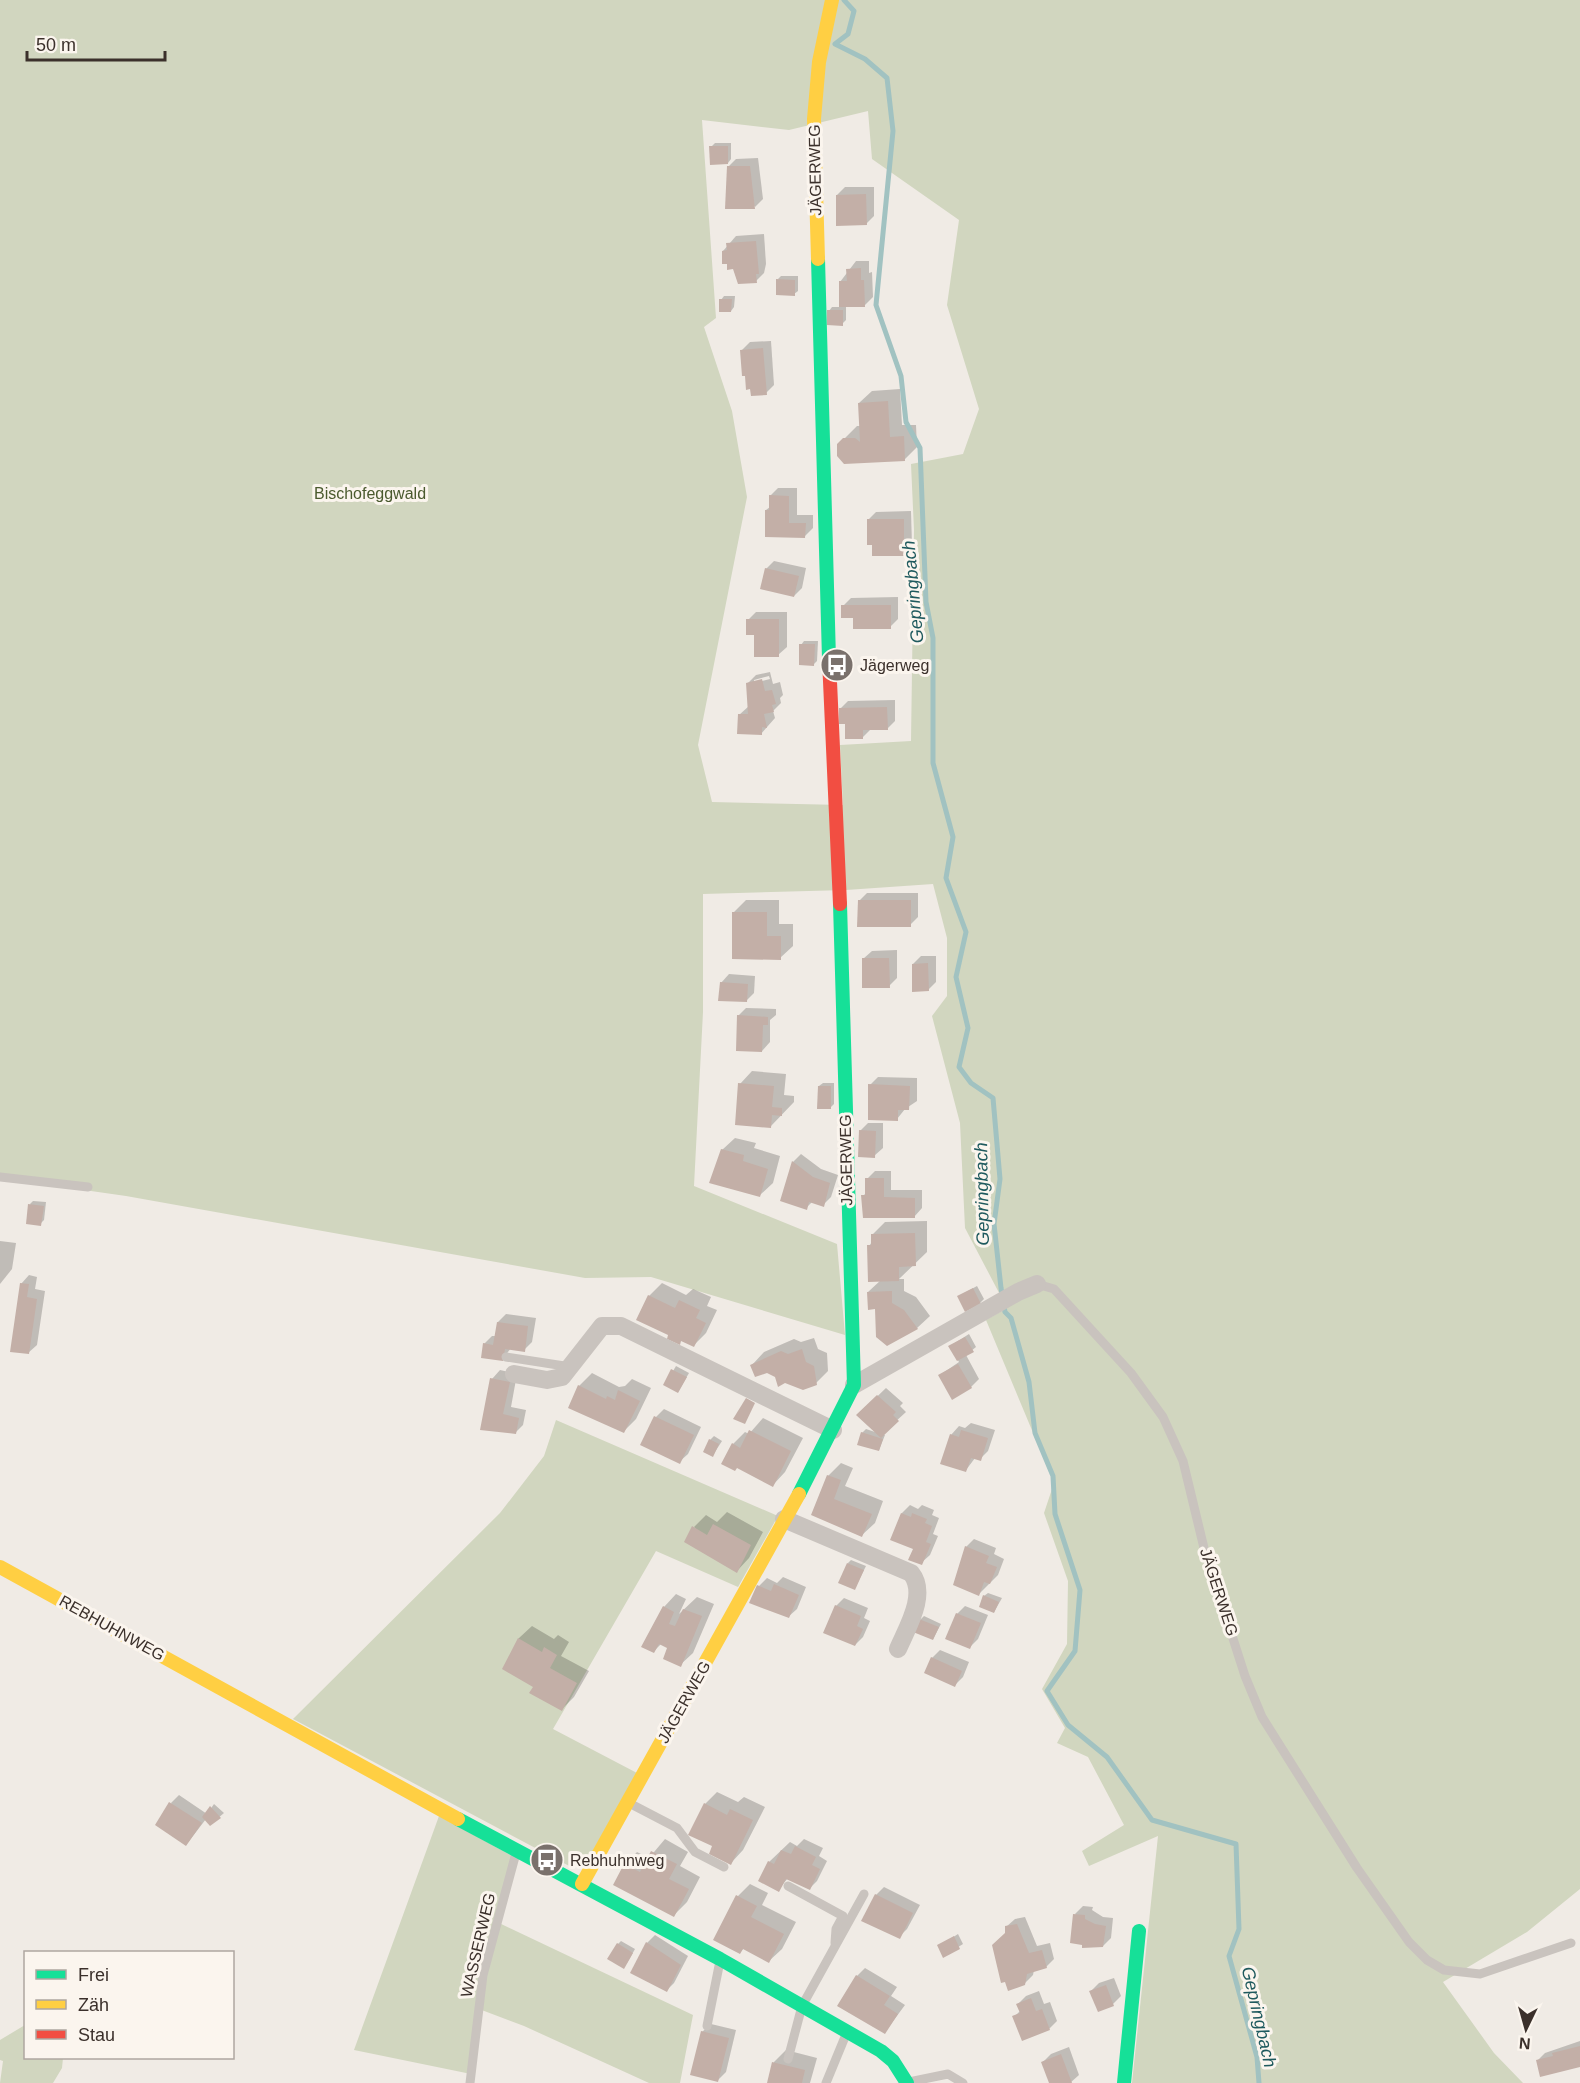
<svg xmlns="http://www.w3.org/2000/svg" width="1580" height="2083" viewBox="0 0 1580 2083" font-family="Helvetica,sans-serif">
<rect width="100%" height="100%" fill="#f0ebe5"/>
<!-- green -->
<g fill="#d1d6bf" fill-rule="evenodd">
<path d="M0 0H1580V1889L1527 1932 1443 1982 1494 2053 1523 2083H1132L1158 1836 1089 1866 1082 1851 1124 1825 1088 1757 1057 1743 1065 1728 1042 1689 1067 1644 1068 1581 1044 1513 1054 1483 986 1320 1007 1308 965 1228 960 1123 932 1016 947 996V938L933 884 846 890 703 894V1012L694 1186 837 1244 845 1335 651 1277 585 1278 126 1196 0 1178ZM868 111 872 159 959 220 947 305 979 409 963 454 911 464 914 530 911 741 840 745 843 805 712 802 698 745 747 497 732 411 704 327 716 318 702 120 789 130Z"/>
<polygon points="556,1420 778,1516 738,1587 656,1551 553,1729 637,1773 588,1860 573,1868 293,1719 500,1513 544,1456"/>
<polygon points="439,1816 514,1857 497,1922 693,2015 680,2083 649,2083 524,2026 479,2009 471,2074 354,2050"/>
<polygon points="25,2025 26,2058 63,2058 62,2068 53,2083 0,2083 3,2061 0,2060 0,2040"/>
</g>
<!-- shadow -->
<g fill="#0003" fill-rule="evenodd">
<polygon points="715,143 731,143 731,159 728,163 711,147"/>
<polygon points="758,158 763,199 755,207 728,167 736,159"/>
<polygon points="845,187 874,187 874,216 866,224 837,195"/>
<polygon points="764,234 766,264 764,273 756,281 734,268 723,251 736,236"/>
<polygon points="856,261 869,261 869,273 872,272 873,297 865,305 846,306 846,320 842,324 829,311 832,307 841,307 840,282"/>
<polygon points="781,276 798,276 798,291 794,294 778,279"/>
<polygon points="724,296 735,296 734,307 731,311 721,300"/>
<polygon points="771,341 774,385 766,393 742,350 750,342"/>
<polygon points="900,389 902,425 916,425 917,447 904,460 844,439 857,426 861,426 859,403 872,391"/>
<polygon points="778,488 797,488 797,515 813,515 813,528 805,536 766,510 770,507 770,496"/>
<polygon points="911,511 912,546 904,554 874,544 868,520 876,512"/>
<polygon points="774,561 806,568 802,588 794,596 766,569"/>
<polygon points="898,597 898,619 890,627 843,606 851,598"/>
<polygon points="756,612 787,612 787,647 778,655 755,633 748,620"/>
<polygon points="804,641 818,641 817,661 814,664 801,645"/>
<path d="M770 672 773 684 780 682 783 695 780 698 781 703 773 711 775 718 761 734 739 715 749 706 747 684 756 675ZM769 676 770 679 754 683V680Z"/>
<polygon points="895,700 895,721 887,729 871,729 863,737 846,722 840,709 848,701"/>
<polygon points="867,893 918,893 918,917 910,925 859,901"/>
<polygon points="746,900 779,900 779,924 793,924 793,946 780,958 734,912"/>
<polygon points="897,950 897,978 889,986 863,959 872,951"/>
<polygon points="921,956 936,956 936,982 928,990 913,964"/>
<polygon points="729,974 755,976 754,993 746,1001 721,983"/>
<polygon points="746,1008 776,1009 776,1015 770,1020 770,1042 762,1051 738,1016"/>
<polygon points="752,1071 786,1074 784,1095 794,1096 794,1102 771,1126 740,1084"/>
<polygon points="878,1077 917,1078 917,1101 905,1109 897,1119 870,1085"/>
<polygon points="823,1083 834,1083 834,1104 830,1108 819,1086"/>
<polygon points="868,1123 883,1123 883,1148 874,1156 860,1131"/>
<polygon points="735,1138 756,1143 754,1148 780,1156 773,1183 760,1195 722,1150"/>
<polygon points="801,1154 821,1169 838,1175 831,1197 823,1205 812,1202 806,1208 782,1200 793,1162"/>
<polygon points="875,1171 891,1171 891,1190 922,1190 922,1208 914,1217 863,1196 867,1192 867,1179"/>
<polygon points="33,1201 46,1202 44,1220 40,1224 30,1204"/>
<polygon points="927,1221 927,1252 899,1279 904,1279 904,1291 916,1297 930,1316 917,1328 876,1308 868,1292 881,1280 869,1246 872,1242 872,1235 885,1222"/>
<polygon points="0,1241 16,1243 12,1269 0,1284"/>
<polygon points="29,1275 37,1277 35,1289 45,1291 37,1345 28,1353 21,1284"/>
<polygon points="662,1283 686,1295 693,1289 711,1297 707,1306 717,1310 706,1333 694,1345 670,1334 649,1296"/>
<polygon points="977,1286 984,1299 980,1303 959,1296"/>
<polygon points="506,1314 536,1318 532,1342 524,1350 511,1348 502,1360 484,1344 492,1336 496,1336 498,1322"/>
<polygon points="969,1334 976,1347 966,1355 979,1379 971,1387 940,1375 959,1362 950,1346"/>
<polygon points="814,1338 818,1349 827,1353 828,1371 816,1383 776,1376 752,1365 764,1352 794,1339 801,1342"/>
<polygon points="676,1366 689,1373 678,1392 665,1385"/>
<polygon points="500,1370 517,1374 511,1407 526,1410 523,1425 515,1433 503,1430 492,1379"/>
<polygon points="592,1373 619,1387 625,1386 632,1379 651,1388 636,1419 624,1431 579,1386"/>
<polygon points="886,1388 903,1403 900,1406 906,1412 882,1434 885,1435 879,1450 862,1433 866,1429 878,1433 858,1415"/>
<polygon points="664,1409 701,1427 688,1454 679,1462 656,1417"/>
<polygon points="763,1418 803,1438 785,1472 773,1485 733,1444 745,1432 749,1434"/>
<polygon points="971,1423 995,1430 988,1451 980,1459 975,1458 966,1470 951,1435 959,1426 965,1428"/>
<polygon points="714,1436 722,1441 713,1455 710,1440"/>
<polygon points="841,1463 853,1468 845,1486 883,1501 875,1523 862,1535 813,1514 828,1476"/>
<polygon points="910,1505 918,1509 922,1505 934,1510 932,1515 939,1518 933,1534 938,1536 930,1555 921,1563 915,1548 892,1539 902,1513"/>
<polygon points="727,1512 763,1532 749,1558 737,1571 694,1527 706,1515 717,1522"/>
<polygon points="974,1539 996,1548 994,1554 1004,1559 998,1575 979,1594 966,1547"/>
<polygon points="851,1560 866,1566 855,1588 848,1563"/>
<polygon points="783,1577 806,1587 797,1609 788,1617 759,1586 767,1578 777,1583"/>
<polygon points="988,1593 1002,1598 994,1612 984,1596"/>
<polygon points="676,1594 686,1599 679,1614 697,1597 714,1604 693,1653 680,1665 669,1647 661,1644 654,1651 643,1646 664,1607"/>
<polygon points="844,1598 868,1608 864,1618 870,1621 863,1637 855,1645 836,1606"/>
<polygon points="965,1606 988,1615 978,1639 970,1647 957,1614"/>
<polygon points="924,1616 941,1624 933,1639 920,1620"/>
<polygon points="532,1626 554,1639 558,1635 569,1642 561,1656 589,1671 574,1697 562,1709 535,1687 504,1669 519,1638"/>
<polygon points="940,1650 969,1662 963,1677 955,1685 932,1658"/>
<polygon points="717,1792 738,1802 744,1797 765,1807 743,1850 731,1863 714,1846 705,1804"/>
<polygon points="179,1795 207,1814 214,1804 224,1813 211,1824 206,1819 186,1845 171,1803"/>
<polygon points="665,1839 688,1852 680,1866 700,1877 687,1902 674,1915 625,1865 637,1852 649,1858"/>
<polygon points="804,1839 823,1848 819,1856 827,1861 817,1881 809,1889 788,1878 778,1890 769,1862 790,1842 797,1846"/>
<polygon points="750,1884 768,1893 762,1905 796,1922 782,1949 769,1961 744,1948 740,1952 738,1896"/>
<polygon points="884,1887 920,1905 907,1929 899,1937 876,1895"/>
<polygon points="1083,1906 1093,1907 1092,1910 1103,1917 1113,1918 1111,1938 1103,1946 1075,1914"/>
<polygon points="1025,1917 1037,1946 1050,1943 1054,1959 1046,1967 1034,1970 1033,1975 1024,1984 1012,1929 1006,1927 1015,1919"/>
<polygon points="958,1934 963,1944 944,1956 939,1946"/>
<polygon points="655,1935 688,1956 674,1983 666,1991 647,1943"/>
<polygon points="621,1941 635,1949 627,1963 618,1944"/>
<polygon points="865,1968 897,1987 891,1996 905,2005 885,2032 857,1976"/>
<polygon points="1114,1978 1121,1996 1113,2004 1091,1991 1099,1983"/>
<polygon points="1039,1991 1044,2004 1050,2002 1057,2021 1049,2029 1014,2017 1021,2010 1018,2004 1026,1996"/>
<polygon points="711,2024 736,2030 726,2072 718,2080 702,2032"/>
<polygon points="1580,2041 1580,2065 1537,2061 1545,2053"/>
<polygon points="1069,2047 1079,2075 1070,2083 1050,2083 1043,2062 1051,2054"/>
<polygon points="786,2050 817,2058 810,2083 768,2083 774,2062"/>
</g>
<g fill="none" stroke-linecap="round" stroke-linejoin="round">
<!-- stream -->
<polyline stroke="#a1c2c1" stroke-width="5" points="844,0 854,11 848,34 835,44 865,59 887,78 893,131 876,305 901,376 906,422 920,448 926,602 933,638 933,763 953,837 946,878 966,932 956,977 968,1028 959,1067 971,1083 993,1098 1000,1179 994,1224 1001,1288 1005,1312 1011,1318 1029,1382 1035,1433 1053,1476 1055,1514 1080,1590 1075,1651 1047,1691 1068,1725 1107,1757 1152,1820 1236,1844 1239,1929 1229,1956 1257,2057 1259,2083"/>
</g>
<!-- building -->
<g fill="#c3afa7">
<polygon points="709,146 728,146 728,164 710,165"/>
<polygon points="727,166 750,166 755,209 725,209"/>
<polygon points="866,194 867,225 836,226 836,195"/>
<polygon points="756,241 759,274 756,274 757,283 738,284 733,269 727,270 727,264 722,264 722,251 727,250 726,243"/>
<polygon points="861,268 861,280 864,280 865,307 839,307 839,281 847,281 846,269"/>
<polygon points="776,279 795,280 795,296 776,295"/>
<polygon points="719,299 732,299 731,312 719,312"/>
<polygon points="827,310 843,310 843,326 827,325"/>
<polygon points="763,348 767,395 751,396 750,389 746,390 745,376 742,376 740,350"/>
<polygon points="888,401 890,437 904,436 905,461 844,464 837,456 837,444 843,438 855,438 860,442 858,403"/>
<polygon points="769,495 789,496 789,523 806,523 805,538 765,537 765,510 769,510"/>
<polygon points="867,519 904,519 904,556 872,556 872,545 867,545"/>
<polygon points="765,568 799,576 794,597 760,589"/>
<polygon points="841,605 891,605 891,629 853,629 853,618 841,618"/>
<polygon points="746,619 779,619 779,657 754,657 754,635 746,635"/>
<polygon points="799,644 815,644 814,666 799,665"/>
<polygon points="762,679 765,691 772,690 776,704 772,705 774,712 764,714 767,728 762,727 762,735 737,734 738,714 748,714 746,683"/>
<polygon points="887,707 888,730 863,730 863,739 845,739 845,724 839,724 839,708"/>
<polygon points="858,900 911,900 911,927 857,927"/>
<polygon points="732,912 767,912 767,936 781,936 781,960 732,959"/>
<polygon points="862,958 889,958 890,988 862,988"/>
<polygon points="928,963 929,991 912,992 912,964"/>
<polygon points="720,982 748,984 747,1002 718,1001"/>
<polygon points="737,1015 768,1017 768,1025 763,1025 762,1052 736,1051"/>
<polygon points="738,1083 774,1086 772,1107 782,1108 782,1116 772,1115 771,1128 735,1125"/>
<polygon points="868,1084 910,1086 909,1110 898,1110 898,1121 868,1120"/>
<polygon points="818,1086 831,1086 831,1109 817,1109"/>
<polygon points="859,1130 876,1131 875,1158 858,1157"/>
<polygon points="721,1149 744,1155 743,1161 768,1169 760,1197 709,1183"/>
<polygon points="792,1161 813,1177 830,1183 824,1207 809,1202 807,1210 780,1201"/>
<polygon points="865,1178 884,1178 884,1197 915,1198 915,1218 863,1218 861,1195 865,1195"/>
<polygon points="28,1204 44,1206 41,1226 26,1224"/>
<polygon points="915,1233 916,1266 899,1267 899,1281 868,1282 867,1245 871,1245 871,1234"/>
<polygon points="20,1283 29,1284 27,1297 37,1299 29,1354 10,1352"/>
<polygon points="973,1288 981,1304 965,1312 957,1296"/>
<polygon points="892,1291 892,1303 904,1310 918,1329 887,1346 876,1337 875,1309 868,1310 867,1292"/>
<polygon points="648,1295 675,1308 679,1300 700,1310 696,1318 706,1323 694,1347 681,1341 680,1345 667,1339 668,1335 636,1320"/>
<polygon points="497,1322 528,1326 525,1352 505,1349 503,1361 481,1358 483,1343 493,1345"/>
<polygon points="965,1337 974,1352 957,1361 948,1346"/>
<polygon points="802,1349 806,1362 814,1366 817,1385 803,1390 785,1383 778,1387 775,1377 767,1373 755,1377 750,1365 781,1351 788,1354"/>
<polygon points="958,1364 972,1388 952,1400 938,1375"/>
<polygon points="671,1369 687,1377 678,1393 663,1385"/>
<polygon points="490,1378 510,1382 503,1414 519,1418 516,1434 480,1430"/>
<polygon points="578,1385 606,1399 607,1396 615,1400 618,1390 640,1401 624,1433 568,1408"/>
<polygon points="877,1395 896,1412 893,1415 899,1421 881,1438 856,1415"/>
<polygon points="746,1398 755,1403 745,1424 733,1419"/>
<polygon points="654,1416 694,1435 680,1464 640,1445"/>
<polygon points="749,1430 791,1451 773,1487 737,1468 735,1471 721,1464 732,1443 740,1448"/>
<polygon points="961,1430 988,1438 981,1461 971,1458 966,1472 940,1464 950,1434 959,1437"/>
<polygon points="861,1432 883,1439 879,1451 857,1445"/>
<polygon points="709,1439 719,1444 713,1457 703,1452"/>
<polygon points="827,1475 841,1480 834,1499 872,1514 862,1537 811,1515"/>
<polygon points="901,1513 911,1517 912,1513 927,1519 925,1523 932,1526 926,1542 931,1544 922,1565 908,1560 913,1549 890,1540"/>
<polygon points="713,1524 751,1545 737,1573 684,1542 692,1526 707,1535"/>
<polygon points="965,1546 989,1556 986,1563 997,1567 990,1584 984,1582 979,1596 953,1585"/>
<polygon points="847,1563 864,1570 855,1590 838,1583"/>
<polygon points="774,1584 799,1595 789,1618 749,1603 757,1585 771,1591"/>
<polygon points="983,1595 999,1602 994,1613 979,1607"/>
<polygon points="835,1605 861,1616 857,1626 863,1629 855,1646 823,1633"/>
<polygon points="663,1606 674,1612 669,1624 675,1626 683,1609 702,1616 681,1667 663,1659 667,1648 659,1644 654,1653 641,1647"/>
<polygon points="956,1613 981,1623 970,1649 945,1639"/>
<polygon points="919,1619 939,1627 933,1640 913,1632"/>
<polygon points="518,1638 542,1652 544,1647 557,1655 550,1668 577,1683 562,1711 529,1693 533,1687 502,1669"/>
<polygon points="931,1657 962,1671 955,1687 924,1673"/>
<polygon points="169,1802 202,1823 186,1846 155,1825"/>
<polygon points="704,1803 727,1815 730,1809 753,1820 731,1865 709,1854 712,1846 688,1835"/>
<polygon points="210,1806 221,1818 210,1826 202,1817"/>
<polygon points="795,1846 816,1857 812,1865 820,1869 810,1890 786,1879 779,1892 758,1881 768,1861 774,1864 781,1850 791,1854"/>
<polygon points="651,1851 677,1864 669,1879 689,1889 674,1917 613,1885 624,1864 640,1872"/>
<polygon points="875,1894 913,1913 900,1939 861,1921"/>
<polygon points="736,1895 757,1906 751,1917 784,1934 769,1963 743,1949 740,1954 713,1940"/>
<polygon points="1073,1914 1085,1915 1085,1919 1095,1924 1106,1926 1103,1947 1082,1948 1082,1945 1070,1943"/>
<polygon points="1017,1924 1029,1953 1042,1950 1047,1968 1027,1974 1025,1985 1008,1991 1005,1982 1001,1983 992,1945 1005,1933 1005,1926"/>
<polygon points="954,1936 960,1949 943,1958 937,1945"/>
<polygon points="646,1942 681,1965 667,1992 630,1973"/>
<polygon points="617,1943 633,1953 624,1969 607,1959"/>
<polygon points="856,1975 890,1996 884,2005 898,2014 885,2034 837,2006"/>
<polygon points="1106,1985 1114,2006 1098,2012 1089,1991"/>
<polygon points="1031,1998 1036,2011 1042,2009 1050,2030 1022,2041 1012,2016 1020,2013 1016,2004"/>
<polygon points="701,2031 729,2038 718,2082 690,2075"/>
<polygon points="1580,2046 1580,2067 1540,2077 1536,2060 1553,2056 1552,2053"/>
<polygon points="1061,2054 1072,2083 1049,2083 1041,2062"/>
<polygon points="772,2062 805,2070 802,2083 767,2083"/>
</g>
<g fill="none" stroke-linecap="round" stroke-linejoin="round">
<!-- lane -->
<g stroke="#c9c3be" stroke-width="9">
<polyline points="0,1177 88,1187"/>
<polyline points="1037,1284 1054,1289 1131,1373 1163,1417 1183,1461 1204,1548 1245,1676 1262,1717 1357,1868 1409,1942 1427,1960 1444,1970 1480,1974 1571,1943"/>
<polyline points="506,1357 571,1367"/>
<polyline points="629,1803 677,1828 695,1852 724,1867"/>
<polyline points="788,1886 843,1916 836,1929 835,1943"/>
<polyline points="707,2026 720,1961"/>
<polyline points="788,2059 802,2006 864,1894"/>
<polyline points="909,2082 948,2074 963,2083"/>
<polyline points="470,2083 483,1975 516,1853"/>
<polyline points="826,2083 847,2032"/>
</g>
<!-- street -->
<g stroke="#c9c3be" stroke-width="18">
<polyline points="514,1374 547,1380 562,1377 602,1326 621,1326 833,1430"/>
<polyline points="854,1385 1018,1292 1037,1284"/>
<path d="M784 1519 911 1573C928 1594 907 1628 898 1649"/>
</g>
<!-- fast -->
<g stroke="#16e098" stroke-width="14">
<polyline points="818,259 829,659"/>
<polyline points="799,1494 854,1385 840,904"/>
<polyline points="458,1819 720,1959 881,2051 893,2061 907,2083"/>
<polyline points="1124,2083 1139,1931"/>
</g>
<!-- slow -->
<g stroke="#ffcf43" stroke-width="14">
<polyline points="818,259 814,119 819,62 832,0"/>
<polyline points="0,1567 458,1819"/>
<polyline points="582,1884 799,1494"/>
</g>
<!-- jam -->
<polyline stroke="#f24e42" stroke-width="14" points="829,659 840,904"/>
</g>
<!-- icons -->
<defs>
<g id="bus-disc" transform="scale(1.725)"><circle r="9.5" fill="#7a716c" stroke="#fbf5ee"/><path d="M-5-6H5V4H4V6H2V4H-2V6H-4V4H-5ZM-3.5-4V0h7V-4ZM-3.5 1.2v1.5H-2V1.2ZM2 1.2v1.5H3.5V1.2Z" fill="#fff"/></g>
</defs>
<g fill-rule="evenodd">
<use href="#bus-disc" x="837" y="665"/>
<use href="#bus-disc" x="547" y="1860"/>
</g>
<g text-anchor="middle" dominant-baseline="central" stroke-width="6" stroke-linejoin="round" paint-order="stroke">
<!-- street labels -->
<g font-size="16" fill="#3b302b" stroke="#fbf5ee">
<text transform="translate(815 170) rotate(-91)">JÄGERWEG</text>
<text transform="translate(846 1160) rotate(-91)">JÄGERWEG</text>
<text transform="translate(1219 1592) rotate(72)">JÄGERWEG</text>
<text transform="translate(112 1628) rotate(29)">REBHUHNWEG</text>
<text transform="translate(684 1702) rotate(-61)">JÄGERWEG</text>
<text transform="translate(478 1945) rotate(-77)">WASSERWEG</text>
</g>
<!-- park labels -->
<g font-size="16" fill="#4a5a2e" stroke="#fbf5ee">
<text x="370" y="493">Bischofeggwald</text>
</g>
<!-- poi labels -->
<g font-size="16" fill="#3b302b" stroke="#fbf5ee" text-anchor="start">
<text x="860" y="665">Jägerweg</text>
<text x="570" y="1860">Rebhuhnweg</text>
</g>
<!-- water labels -->
<g font-size="18" font-style="italic" fill="#1f5a5e" stroke="#fbf5ee">
<text transform="translate(913 592) rotate(-95)">Gepringbach</text>
<text transform="translate(982 1194) rotate(-91)">Gepringbach</text>
<text transform="translate(1259 2017) rotate(77)">Gepringbach</text>
</g>
</g>
<!-- legend -->
<rect x="24" y="1951" width="210" height="108" fill="#fbf5ee" stroke="#aea6a0" stroke-width="1.5"/>
<rect x="36" y="1970" width="30" height="9" fill="#16e098" stroke="#aea6a0" stroke-width="1.5"/>
<text x="78" y="1981" font-size="18" fill="#3b302b">Frei</text>
<rect x="36" y="2000" width="30" height="9" fill="#ffcf43" stroke="#aea6a0" stroke-width="1.5"/>
<text x="78" y="2011" font-size="18" fill="#3b302b">Zäh</text>
<rect x="36" y="2030" width="30" height="9" fill="#f24e42" stroke="#aea6a0" stroke-width="1.5"/>
<text x="78" y="2041" font-size="18" fill="#3b302b">Stau</text>
<!-- north arrow -->
<g transform="translate(1526 2029) rotate(185)" stroke="#fbf5ee" stroke-width="4.5" paint-order="stroke">
<path d="M0-4.5L10 22L0 15L-10 22Z" fill="#3b302b"/>
<text y="-9" font-size="16" font-weight="bold" text-anchor="middle" fill="#3b302b">N</text>
</g>
<!-- scale -->
<path d="M27 51v9h138v-9" fill="none" stroke="#3b302b" stroke-width="3"/>
<text x="36" y="51" font-size="18" fill="#3b302b" stroke="#fbf5ee" stroke-width="4.5" paint-order="stroke">50 m</text>
</svg>
